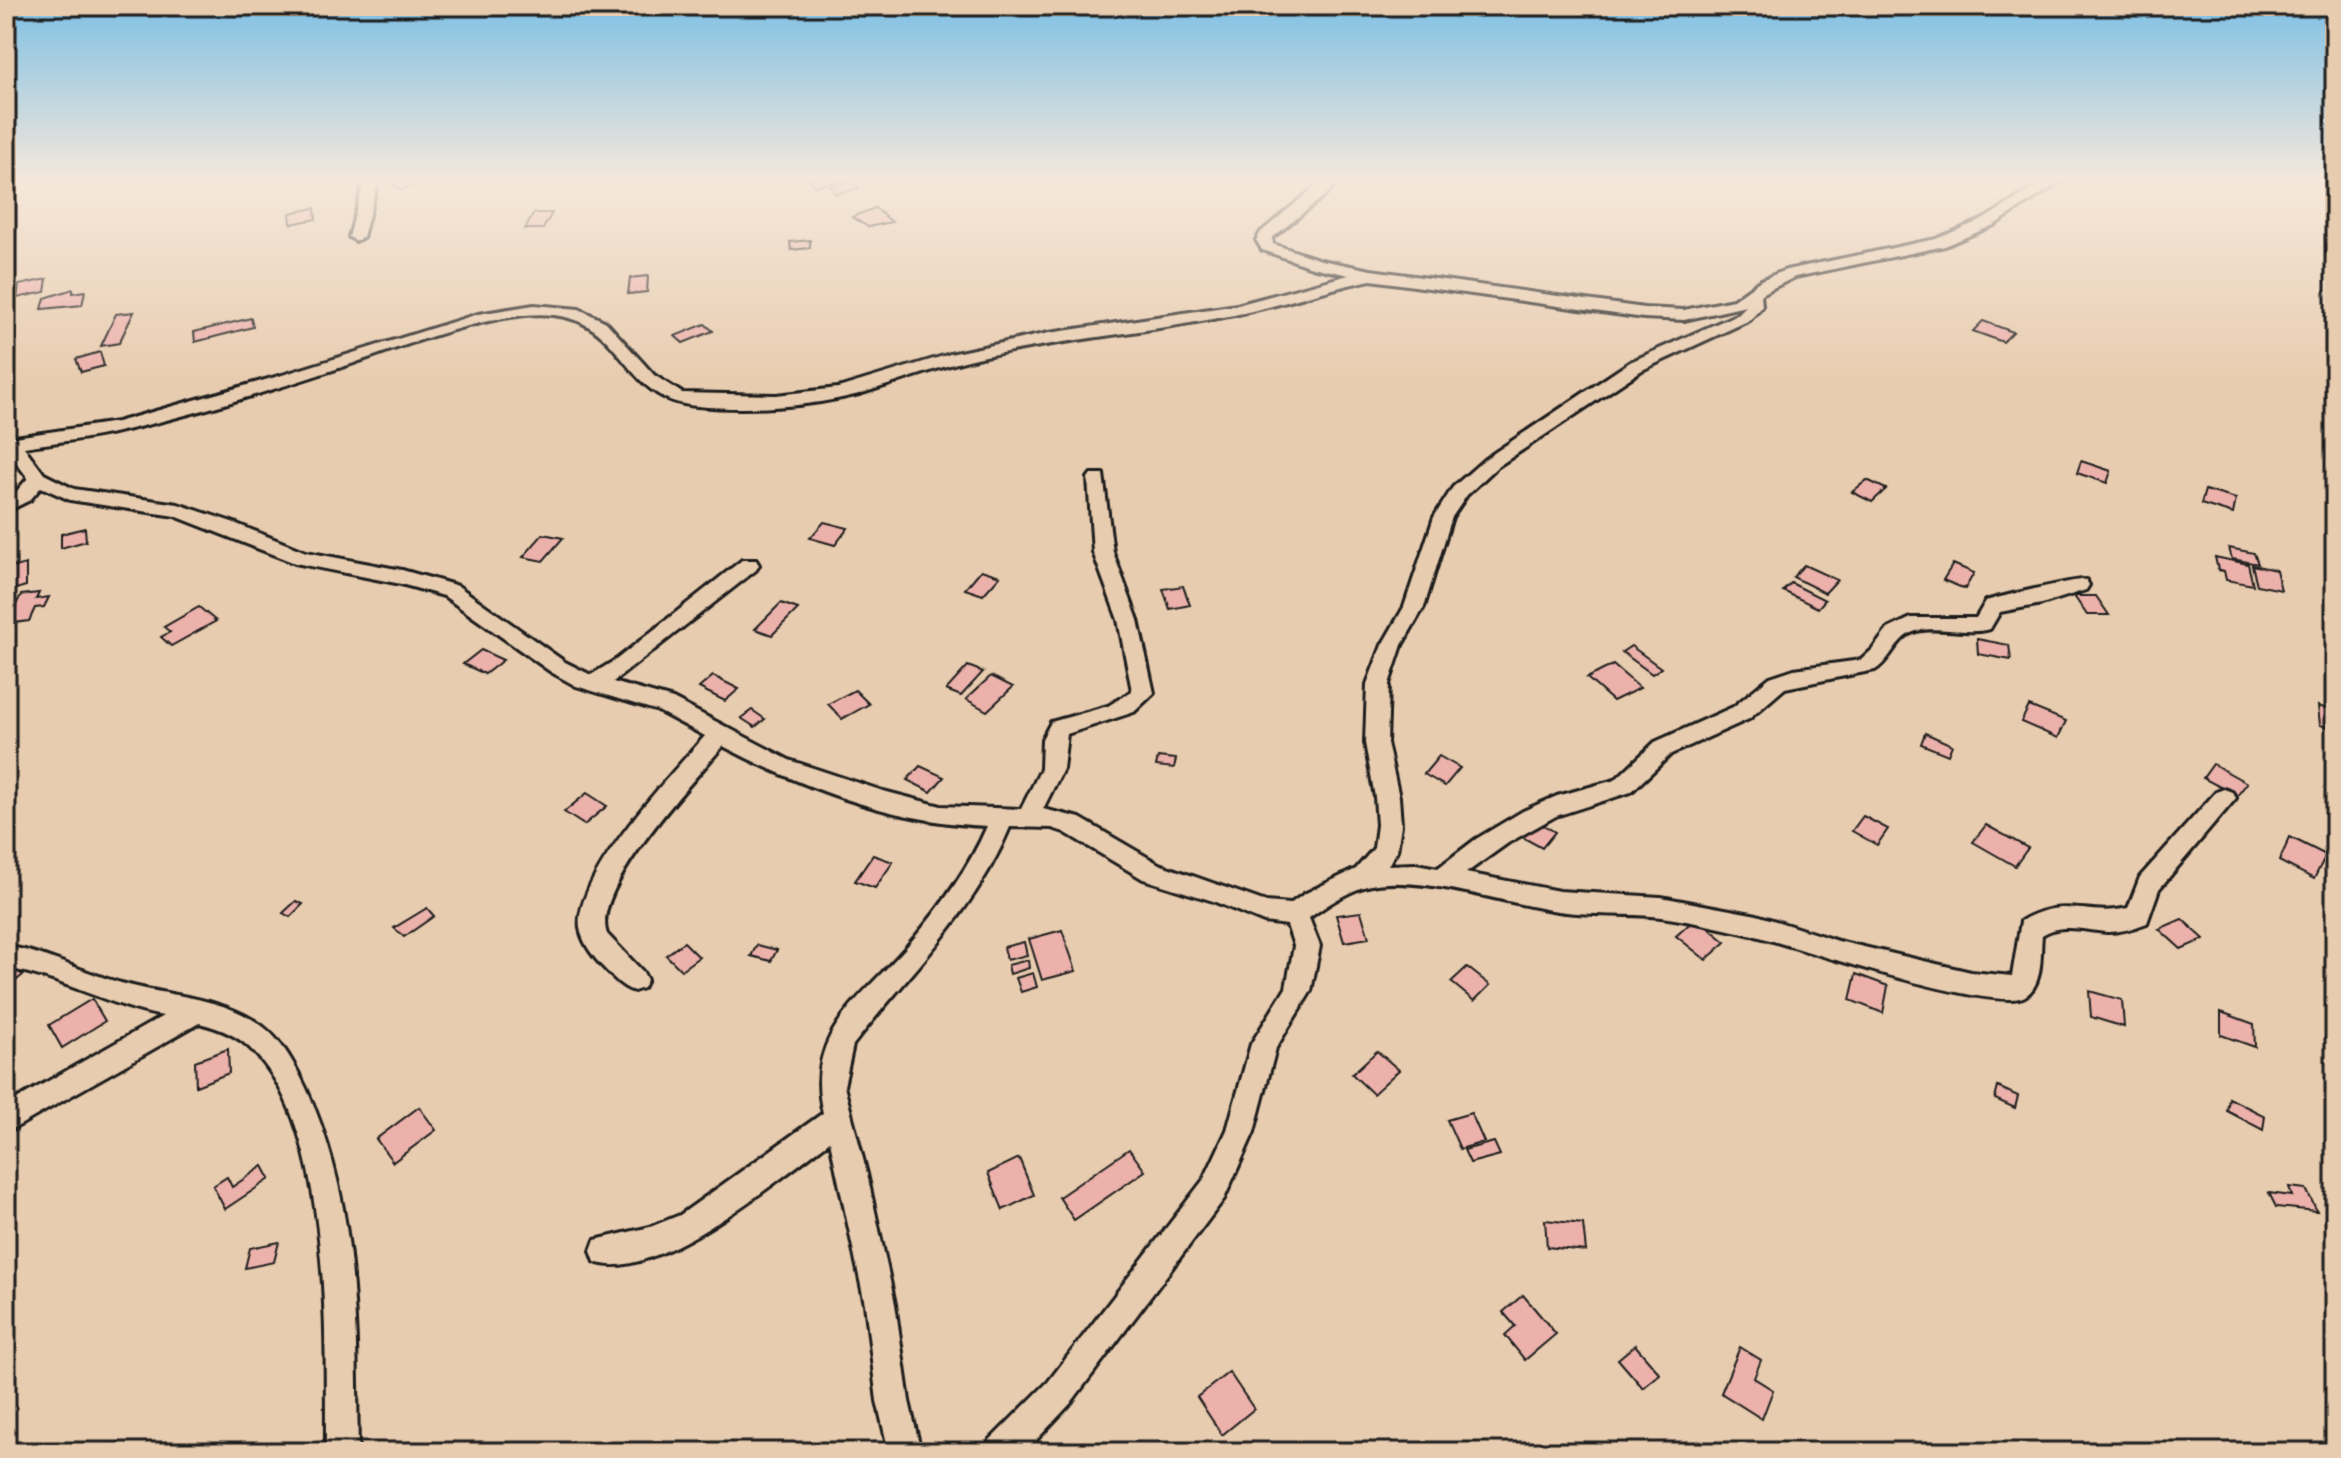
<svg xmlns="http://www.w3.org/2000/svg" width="2341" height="1458" viewBox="0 0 2341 1458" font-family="'Gochi Hand',sans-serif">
<rect width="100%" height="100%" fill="#e8ccaf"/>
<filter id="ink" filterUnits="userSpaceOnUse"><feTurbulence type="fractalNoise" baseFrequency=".0125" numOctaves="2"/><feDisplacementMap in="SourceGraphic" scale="16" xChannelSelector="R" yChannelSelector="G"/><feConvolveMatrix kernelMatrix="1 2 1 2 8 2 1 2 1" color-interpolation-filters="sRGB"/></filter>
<g filter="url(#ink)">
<!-- building -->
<g fill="#ecb1ab" stroke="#1c1c1c" stroke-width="2">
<polygon points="410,178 418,184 401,190 392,183"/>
<polygon points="809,178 851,178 814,186"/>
<polygon points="853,181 859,188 835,194 830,186"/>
<polygon points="315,208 316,219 291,224 290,213"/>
<polygon points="875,208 892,222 868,227 852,217"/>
<polygon points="534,213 552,213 543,229 525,229"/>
<polygon points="810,240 810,248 791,250 790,242"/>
<polygon points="648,276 647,292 628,294 630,278"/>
<polygon points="47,279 45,292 17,298 19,285"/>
<polygon points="73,289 73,293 85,291 82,305 42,309 45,298"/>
<polygon points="134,312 119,343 101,346 116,314"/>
<polygon points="251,318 253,327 195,342 194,332"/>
<polygon points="1983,321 2013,332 2003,342 1973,331"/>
<polygon points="705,324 713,331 683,343 675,336"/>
<polygon points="100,352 104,366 81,372 76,359"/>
<polygon points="2081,461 2111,471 2107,483 2077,473"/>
<polygon points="1867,480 1886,489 1872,502 1852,492"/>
<polygon points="2205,490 2236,499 2233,514 2201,504"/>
<polygon points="824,522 848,528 835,545 810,538"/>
<polygon points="85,528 86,541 61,548 61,534"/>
<polygon points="543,534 563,538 543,561 523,557"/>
<polygon points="2229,548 2254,553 2258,564 2232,559"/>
<polygon points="2215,557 2248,564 2253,585 2226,580 2224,571 2218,570"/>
<polygon points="26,564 26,586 6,592 6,569"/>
<polygon points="1953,564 1974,573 1965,589 1943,580"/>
<polygon points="1804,565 1837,580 1825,593 1793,577"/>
<polygon points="2252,565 2276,570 2281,590 2257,585"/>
<polygon points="981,570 1000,576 983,595 965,589"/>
<polygon points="1791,583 1825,600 1818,608 1783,591"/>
<polygon points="1183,586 1190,605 1170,609 1163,589"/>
<polygon points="39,593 36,599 49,597 44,607 35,608 29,621 6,624 21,595"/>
<polygon points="2074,596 2096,596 2109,615 2087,615"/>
<polygon points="781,603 798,609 772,635 755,629"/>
<polygon points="199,607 216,621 171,646 161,637 170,632 164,627"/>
<polygon points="1977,639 2009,645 2011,660 1978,654"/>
<polygon points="1631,646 1661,668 1652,674 1622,652"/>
<polygon points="481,650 503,660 485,674 463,664"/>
<polygon points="1613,665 1640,688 1613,701 1587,678"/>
<polygon points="968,666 983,672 961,696 946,690"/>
<polygon points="713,676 739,689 725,701 699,688"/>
<polygon points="991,676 1013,687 987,711 966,699"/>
<polygon points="855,690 869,704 842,719 828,704"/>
<polygon points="2029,706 2066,721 2058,738 2021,722"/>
<polygon points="2318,706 2335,711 2335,729 2320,725"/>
<polygon points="752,710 765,719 755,727 741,718"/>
<polygon points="1925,733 1952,745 1948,755 1921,744"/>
<polygon points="1439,756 1460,768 1445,786 1424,774"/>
<polygon points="1158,757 1176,759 1174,768 1156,766"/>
<polygon points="2213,764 2247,783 2237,796 2203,778"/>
<polygon points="920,766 944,777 931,792 907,780"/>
<polygon points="587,793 607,806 584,825 564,812"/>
<polygon points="1863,816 1888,829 1877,845 1852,831"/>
<polygon points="1535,820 1555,832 1542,848 1522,837"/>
<polygon points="1986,825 2028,848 2015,866 1973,842"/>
<polygon points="2290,837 2326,855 2314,879 2279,861"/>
<polygon points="873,855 893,862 875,888 855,881"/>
<polygon points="296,901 303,904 290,917 283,913"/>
<polygon points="427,908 434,916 404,937 394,928"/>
<polygon points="1361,912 1369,938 1344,942 1336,915"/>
<polygon points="1696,918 1726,942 1706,960 1676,936"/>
<polygon points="2182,919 2204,939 2181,949 2159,929"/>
<polygon points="1062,930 1076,971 1042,980 1029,939"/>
<polygon points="684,942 699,957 681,970 666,955"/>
<polygon points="1024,942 1027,955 1007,960 1004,947"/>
<polygon points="757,945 777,950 771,961 751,956"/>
<polygon points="1028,960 1029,968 1010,974 1008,965"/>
<polygon points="9,967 23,975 6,989 6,969"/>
<polygon points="1467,967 1490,985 1474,1001 1451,982"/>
<polygon points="1033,973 1037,987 1021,992 1016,978"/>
<polygon points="1856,974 1888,986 1883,1013 1850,1000"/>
<polygon points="2089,991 2122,1000 2124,1027 2091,1017"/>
<polygon points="92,999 105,1021 62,1048 49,1025"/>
<polygon points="2221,1012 2254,1024 2255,1047 2221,1035"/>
<polygon points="228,1049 229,1073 196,1086 195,1061"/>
<polygon points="1377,1051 1399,1070 1373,1094 1352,1074"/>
<polygon points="1998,1087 2018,1096 2015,1108 1995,1099"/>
<polygon points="2229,1098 2265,1116 2263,1130 2227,1111"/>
<polygon points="419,1107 436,1130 393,1162 376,1139"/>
<polygon points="1471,1113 1484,1142 1460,1149 1447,1120"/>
<polygon points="1494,1142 1500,1155 1470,1163 1464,1150"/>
<polygon points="1129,1149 1145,1171 1074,1220 1059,1197"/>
<polygon points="1019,1158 1034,1195 1003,1210 988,1173"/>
<polygon points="263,1166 270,1179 225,1209 213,1186 227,1177 232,1187"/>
<polygon points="2289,1187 2306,1189 2317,1211 2276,1207 2269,1193 2292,1196"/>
<polygon points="1545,1220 1583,1224 1586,1251 1547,1247"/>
<polygon points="279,1242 274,1262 245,1268 250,1248"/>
<polygon points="1523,1295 1556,1334 1525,1360 1505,1335 1515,1326 1503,1312"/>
<polygon points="1635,1345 1660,1374 1643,1388 1618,1359"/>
<polygon points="1740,1347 1761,1360 1754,1378 1773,1390 1762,1419 1721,1393"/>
<polygon points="1229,1372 1254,1409 1222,1435 1197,1397"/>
<polygon points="119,1443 116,1452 73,1452 74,1451"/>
</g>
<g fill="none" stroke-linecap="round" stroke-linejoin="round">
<!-- street casing -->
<g stroke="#1c1c1c" stroke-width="6">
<g id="street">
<polygon points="365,178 379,178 363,237 356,241 349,237"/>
<path d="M1326 178H1340L1328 193 1272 238 1273 244 1321 260 1371 270 1644 308 1684 310 1733 300 1761 280 1786 270 1936 239 1984 219 2050 178H2066L1994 225 1945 246 1795 277 1761 294 1762 307 1750 320 1642 370 1497 467 1467 495 1452 517 1424 607 1402 645 1389 684 1387 743 1399 797 1401 825 1397 851 1388 865 1416 864 1438 868 1476 839 1523 811 1557 796 1615 780 1655 742 1733 707 1770 677 1794 669 1861 660 1872 650 1888 629 1911 618H1976L1986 601C1998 597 2080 578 2086 580L2089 585 2086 590 2042 604 2000 612 1990 629C1965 636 1929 623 1909 634 1894 643 1890 661 1875 670L1785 688 1749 719 1671 754 1631 792 1556 816 1508 843 1466 873 1559 891 1661 897 1757 915 1838 941 1971 972 2012 976 2021 921C2064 895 2087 918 2128 908L2140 877 2216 792 2224 789 2232 792 2236 798 2159 889 2147 923C2134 928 2122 932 2108 932 2085 931 2062 922 2042 935 2040 953 2044 985 2025 996 1996 1014 1797 947 1756 936 1725 929 1692 921 1661 917 1627 913 1592 916 1558 911 1506 904 1415 873 1367 886 1348 891 1325 906 1309 918L1320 946 1311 991 1276 1048 1254 1132 1224 1199 1070 1404 1025 1452H986L990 1440 1048 1382 1204 1179 1227 1130 1251 1044 1286 988 1294 946 1287 925 1264 922 1213 901 1143 879 1064 832 1052 828 1010 827C974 914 910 972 853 1045L844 1086 867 1174 895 1304 909 1401 921 1452H889L877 1401 865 1304 830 1141C784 1175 653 1285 595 1262L591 1251 595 1240 650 1227 680 1215 823 1113C803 1032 863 998 910 943 941 907 968 870 987 826 895 823 803 788 723 746 694 780 590 890 607 934L643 972 647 980 643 988 634 991C621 987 611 975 601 965 592 955 582 941 580 928 573 878 672 773 705 736L658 711 576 686 551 672 444 596 401 584 295 563 175 516 70 500 41 487 30 500 6 512V498L16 492 28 478 6 449V434L15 437 117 422 279 376 478 314 534 305 579 309 606 322 654 375 682 393 776 395 838 388 950 354 1049 333 1237 305 1349 275 1312 267 1262 250 1256 240 1261 232ZM1371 280 1644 318 1684 320 1746 306 1738 314 1630 362 1485 459 1453 487 1434 517 1404 607 1382 645 1367 684 1365 743 1375 797 1377 825 1374 848 1356 869 1304 894 1290 904 1266 902 1159 864 1080 818 1043 809 1063 769 1067 734 1134 712 1154 693 1138 620 1113 552 1103 474H1091L1088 478 1093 552 1118 620 1132 691 1108 706 1051 722 1042 739 1041 769 1021 809 941 806 883 791 789 760 673 699 613 682 756 570 759 565 756 560H742L617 659 591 675 565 662 458 586 402 570 306 552 232 522 178 504 74 489 44 474 24 447C56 442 90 439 122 431 191 415 260 394 327 372 389 352 460 322 525 315 631 305 611 399 697 406 749 411 808 407 859 394 900 382 939 366 981 357 1065 339 1150 332 1234 315 1280 306 1325 289 1371 280Z"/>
<path d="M6 946C47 953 82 972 121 983 166 996 215 996 255 1021 280 1036 294 1063 306 1088 359 1203 356 1328 358 1452H326C325 1344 335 1116 243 1042 230 1032 215 1027 199 1023L6 1133V1105L163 1016C109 1006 60 977 6 968Z"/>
</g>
</g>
<!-- street -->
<use href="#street" fill="#e8ccaf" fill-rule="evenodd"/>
</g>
</g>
<!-- sky -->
<linearGradient id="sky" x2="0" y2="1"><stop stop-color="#7fc0e5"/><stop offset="0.47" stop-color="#f5e8db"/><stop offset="1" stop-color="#f5e8db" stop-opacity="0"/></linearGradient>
<rect width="2341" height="382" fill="url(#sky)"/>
<!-- margin -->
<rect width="2341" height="1458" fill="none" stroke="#e8ccaf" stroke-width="32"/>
<rect x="16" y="16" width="2309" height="1426" fill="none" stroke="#1c1c1c" stroke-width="3" filter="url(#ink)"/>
</svg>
